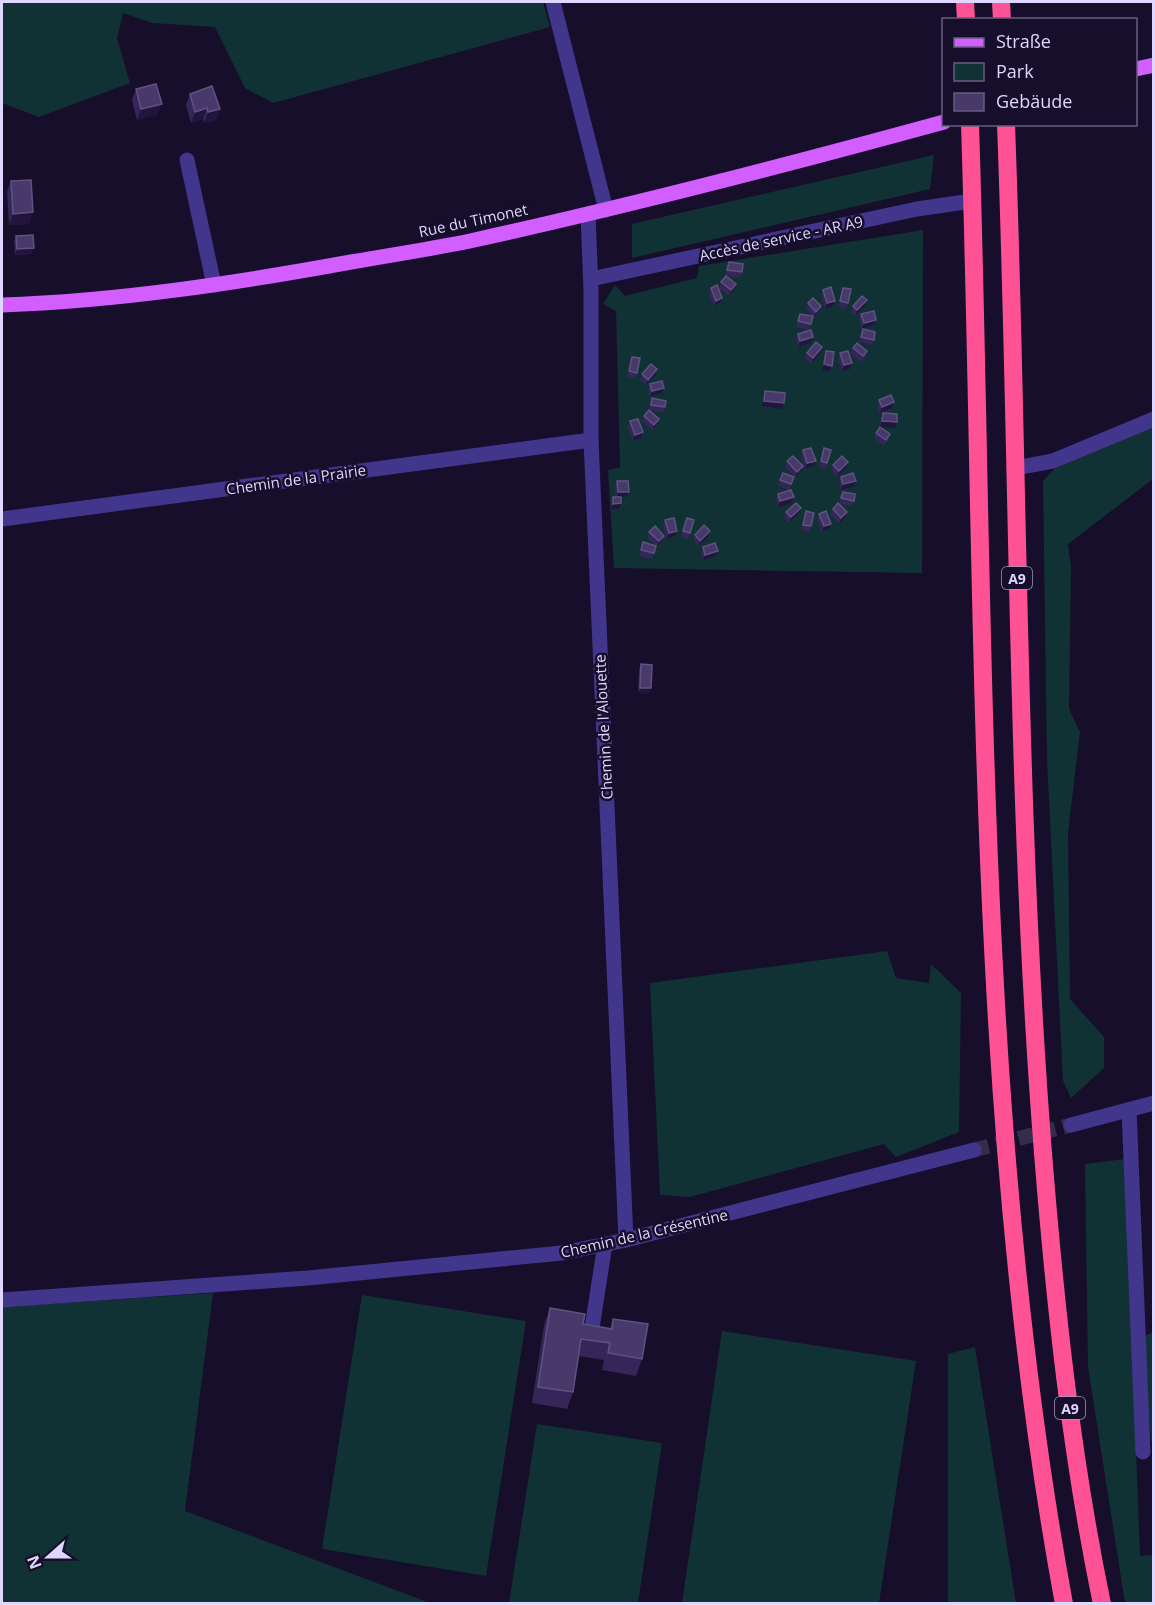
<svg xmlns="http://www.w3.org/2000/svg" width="1155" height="1605" viewBox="0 0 1155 1605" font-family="'Open Sans',sans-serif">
<rect width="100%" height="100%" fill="#160e2a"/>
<!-- green -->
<g fill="#113234">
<polygon points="2,2 543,2 550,27 273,103 245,88 215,27 152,23 123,13 117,38 130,83 39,117 2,103"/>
<polygon points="934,155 930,189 632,258 632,224"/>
<polygon points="923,230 922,573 614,568 608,470 620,467 616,311 603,304 615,285 625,296 697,278 699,266"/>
<polygon points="1153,427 1153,479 1068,544 1071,567 1069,709 1080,732 1068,833 1070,999 1104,1037 1104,1068 1071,1098 1063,1081 1047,760 1043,481 1054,469"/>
<polygon points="887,951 896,978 929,983 931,964 961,993 959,1132 896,1157 884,1144 690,1197 660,1195 650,983"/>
<polygon points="1125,1159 1140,1556 1153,1555 1153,1603 1125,1603 1088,1367 1085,1164"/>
<polygon points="213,1293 185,1511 430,1603 2,1604 2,1307"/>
<polygon points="362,1295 526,1321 486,1576 322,1549"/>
<polygon points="722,1331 916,1361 879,1603 682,1603"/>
<polygon points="1153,1332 1153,1445 1151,1441 1142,1337"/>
<polygon points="975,1347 1016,1603 948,1603 948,1354"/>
<polygon points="537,1424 662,1443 638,1603 509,1603"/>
</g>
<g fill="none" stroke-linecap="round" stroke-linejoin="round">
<!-- minor-tunnel -->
<polyline stroke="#342c4a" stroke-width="15" stroke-dasharray="15 8" stroke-linecap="butt" points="974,1150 1071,1125"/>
<!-- minor -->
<g stroke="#41368c" stroke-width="15">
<polyline points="553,2 606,210"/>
<polyline points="187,160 214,285"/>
<polyline points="588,214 591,290 591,440 626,1240"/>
<polyline points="591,279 917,209 972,201"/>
<polyline points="1015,468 1053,461 1154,419"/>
<polyline points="2,519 591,440"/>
<polyline points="1129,1110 1143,1452"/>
<polyline points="1071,1125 1154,1103"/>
<polyline points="2,1300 308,1278 562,1253 626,1240 974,1150"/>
<polyline points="592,1328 605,1244"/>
</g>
<!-- major -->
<g stroke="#d25eff" stroke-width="15">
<polyline points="1136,69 1154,65"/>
<path d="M2 305C119 301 236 283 351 262 391 255 431 249 470 241 629 206 787 165 944 122"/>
</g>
<!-- highway -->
<g stroke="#ff5295" stroke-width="18">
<polyline points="965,2 966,20"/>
<polyline points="1001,2 1002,20"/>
<path d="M970 124C986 617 974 1116 1064 1604"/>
<path d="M1006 124C1019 467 1016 811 1043 1153 1055 1303 1071 1455 1102 1604"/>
</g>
</g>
<!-- wall -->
<g fill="#352659">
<polygon points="136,89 157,115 137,120 132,100"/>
<polygon points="190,94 220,109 216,120 204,123 203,119 191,123 186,105"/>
<polygon points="11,181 33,212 29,224 9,225 7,192"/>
<polygon points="16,236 32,254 15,255 14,242"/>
<polygon points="729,262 742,272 740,278 725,276"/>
<polygon points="721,282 734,290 729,296 719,288"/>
<polygon points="711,288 722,298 720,303 714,306 709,294"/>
<polygon points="843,288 848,303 846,308 838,307"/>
<polygon points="823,290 833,306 825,309 821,295"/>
<polygon points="867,300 865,306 855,316 851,312 853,306"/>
<polygon points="808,303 819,312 814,317 806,309"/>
<polygon points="800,314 811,324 809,330 796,327"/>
<polygon points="861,314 874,325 862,329 859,320"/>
<polygon points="863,329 874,340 872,345 859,342"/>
<polygon points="798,334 813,337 811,343 798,347 796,339"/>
<polygon points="822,347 820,353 811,364 805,358 807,353"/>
<polygon points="853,348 867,351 865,357 861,362 851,354"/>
<polygon points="840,353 852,363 850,369 842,371 838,359"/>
<polygon points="632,357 637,373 635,378 627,377"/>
<polygon points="642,374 655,375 646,385 640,380"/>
<polygon points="650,384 664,388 662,393 650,397 648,390"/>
<polygon points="652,398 665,407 663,413 650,410 659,419 657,425 652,430 642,421 644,416 649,410"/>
<polygon points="879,400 894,402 892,408 880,413 877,406"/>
<polygon points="883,413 895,428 881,427 890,434 888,440 884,446 874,438 876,433 880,427 881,419"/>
<polygon points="630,421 643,432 641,438 633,440 628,427"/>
<polygon points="824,448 827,463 825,469 819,467"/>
<polygon points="803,450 814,466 805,469 801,456"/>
<polygon points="787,461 801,471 795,477 785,467"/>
<polygon points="833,465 846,468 837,477 831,470"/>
<polygon points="783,473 794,477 789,490 778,486"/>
<polygon points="841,477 854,487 841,490 839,482"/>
<polygon points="617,481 626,497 621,497 619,509 611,509 611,503 613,497 616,497 615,487"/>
<polygon points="843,492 854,501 852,506 839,504"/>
<polygon points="778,494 794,497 792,503 778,507 776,499"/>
<polygon points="833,509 845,518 839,524 830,514"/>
<polygon points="806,511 811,526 809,532 801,530"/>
<polygon points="786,512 799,513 789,523 784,518"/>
<polygon points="819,514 829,529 822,532 817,519"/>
<polygon points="687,518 690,533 688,539 681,537"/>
<polygon points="665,520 675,536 667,539 663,526"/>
<polygon points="710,531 708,537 698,546 693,540 695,535"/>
<polygon points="649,532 664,536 662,541 657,547 656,546 652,559 639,556 643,542 655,545 647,537"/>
<polygon points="703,547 716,556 703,560 701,553"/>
<polygon points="641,664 649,694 638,693 639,670"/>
<polygon points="550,1308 583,1324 610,1329 613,1319 642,1359 636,1376 602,1370 604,1360 579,1356 573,1392 567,1409 532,1403 544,1325"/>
</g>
<!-- shaded-wall -->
<g fill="#21153e">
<polygon points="162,104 157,115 137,120 141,109"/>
<polygon points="207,108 203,119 191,123 195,112"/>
<polygon points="220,109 216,120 204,123 208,112"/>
<polygon points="33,212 29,224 9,225 13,214"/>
<polygon points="34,248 32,254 15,255 17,249"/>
<polygon points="736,284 734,290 729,296 731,290"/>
<polygon points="722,298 720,303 714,306 716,301"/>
<polygon points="867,300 865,306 855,316 857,310"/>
<polygon points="835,301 833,306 825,309 827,303"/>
<polygon points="821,306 819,312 814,317 816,312"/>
<polygon points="876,320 874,325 862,329 864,323"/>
<polygon points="813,337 811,343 798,347 800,341"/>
<polygon points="822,347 820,353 811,364 813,358"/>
<polygon points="852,363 850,369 842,371 844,365"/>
<polygon points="824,364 832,366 830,371 822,370"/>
<polygon points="657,369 655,375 646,385 648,380"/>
<polygon points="664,388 662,393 650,397 652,391"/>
<polygon points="764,401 784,403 782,409 762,406"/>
<polygon points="894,402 892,408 880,413 882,407"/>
<polygon points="659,419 657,425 652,430 654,425"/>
<polygon points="882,421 897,422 895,428 880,427"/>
<polygon points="643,432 641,438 633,440 635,435"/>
<polygon points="816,461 814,466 805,469 807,463"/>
<polygon points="848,462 846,468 837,477 839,471"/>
<polygon points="803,466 801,471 795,477 797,472"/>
<polygon points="856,481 854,487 841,490 843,484"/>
<polygon points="618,492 629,492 626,497 616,498"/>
<polygon points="794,497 792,503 778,507 780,501"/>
<polygon points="621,503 619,509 611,509 613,504"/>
<polygon points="801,508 799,513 789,523 791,517"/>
<polygon points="847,512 845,518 839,524 841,518"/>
<polygon points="831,524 829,529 822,532 824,526"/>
<polygon points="677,531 675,536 667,539 669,533"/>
<polygon points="710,531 708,537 698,546 700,541"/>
<polygon points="664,536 662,541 657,547 659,541"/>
<polygon points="718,551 716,556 703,560 705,555"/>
<polygon points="640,688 651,688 649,694 638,693"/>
</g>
<!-- building -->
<g fill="#47396a" stroke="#5f5282" stroke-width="1.5">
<polygon points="156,84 162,104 141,109 136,89"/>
<polygon points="212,86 220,109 208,112 207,108 195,112 190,94"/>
<polygon points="31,180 33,212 13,214 11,181"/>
<polygon points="33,235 34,248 17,249 16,236"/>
<polygon points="729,262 743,264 742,272 727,270"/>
<polygon points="726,276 736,284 731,290 721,282"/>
<polygon points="717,285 722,298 716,301 711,288"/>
<polygon points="831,287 835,301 827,303 823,290"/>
<polygon points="843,288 851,289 848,303 840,301"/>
<polygon points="862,296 867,300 857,310 853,306"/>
<polygon points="813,298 821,306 816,312 808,303"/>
<polygon points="874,311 876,320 864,323 861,314"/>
<polygon points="800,314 813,316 811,324 798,321"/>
<polygon points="863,329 875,332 874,340 861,337"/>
<polygon points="811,330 813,337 800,341 798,334"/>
<polygon points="816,342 822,347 813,358 807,353"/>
<polygon points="857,343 867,351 863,356 853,348"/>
<polygon points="826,351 834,352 832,366 824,364"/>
<polygon points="848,351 852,363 844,365 840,353"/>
<polygon points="632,357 640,358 637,373 629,371"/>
<polygon points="651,364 657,369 648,380 642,374"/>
<polygon points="662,381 664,388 652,391 650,384"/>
<polygon points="765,391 785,393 784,403 764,401"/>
<polygon points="891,395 894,402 882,407 879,400"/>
<polygon points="652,398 666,401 665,407 651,405"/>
<polygon points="649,410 659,419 654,425 644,416"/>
<polygon points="883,413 897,414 897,422 882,421"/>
<polygon points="638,419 643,432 635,435 630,421"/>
<polygon points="880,427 890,434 886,440 876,433"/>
<polygon points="811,448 816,461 807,463 803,450"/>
<polygon points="824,448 831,450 827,463 821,461"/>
<polygon points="793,456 803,466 797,472 787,461"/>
<polygon points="842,456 848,462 839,471 833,465"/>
<polygon points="783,473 794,477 791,484 780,480"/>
<polygon points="853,473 856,481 843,484 841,477"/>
<polygon points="617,481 628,481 629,492 618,492"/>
<polygon points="791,490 794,497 780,501 778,494"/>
<polygon points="843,492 855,494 854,501 841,498"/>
<polygon points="613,497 621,497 621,503 613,504"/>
<polygon points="796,503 801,508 791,517 786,512"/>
<polygon points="838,503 847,512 841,518 833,509"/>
<polygon points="806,511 814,513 811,526 803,525"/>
<polygon points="826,511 831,524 824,526 819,514"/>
<polygon points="674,518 677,531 669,533 665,520"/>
<polygon points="687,518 694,520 690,533 683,531"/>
<polygon points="704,525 710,531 700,541 695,535"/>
<polygon points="655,526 664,536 659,541 649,532"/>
<polygon points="643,542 656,546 654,553 641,550"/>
<polygon points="715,543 718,551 705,555 703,547"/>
<polygon points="641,664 652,665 651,688 640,688"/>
<polygon points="550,1308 585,1314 583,1324 612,1329 613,1319 648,1324 642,1359 608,1353 610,1343 581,1339 573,1392 538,1387"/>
</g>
<g text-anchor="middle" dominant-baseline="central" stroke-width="5" stroke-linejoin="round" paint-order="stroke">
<!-- shield labels -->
<g fill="#160e2a" stroke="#a39bbf" stroke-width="1.5">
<rect x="1002" y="567" width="30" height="22" rx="4.5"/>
<rect x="1055" y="1397" width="30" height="22" rx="4.5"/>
</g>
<g font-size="14" font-weight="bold" fill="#dfd7ff">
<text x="1017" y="578">A9</text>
<text x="1070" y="1408">A9</text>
</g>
<!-- street labels -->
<g font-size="15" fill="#dfd7ff" stroke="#160e2a">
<text transform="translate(473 220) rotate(-12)">Rue du Timonet</text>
<text transform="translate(781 238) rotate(-12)">Accès de service - AR A9</text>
<text transform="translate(296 479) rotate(-8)">Chemin de la Prairie</text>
<text transform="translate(603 727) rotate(-93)">Chemin de l'Alouette</text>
<text transform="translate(644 1233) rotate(-13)">Chemin de la Crésentine</text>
</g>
</g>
<!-- border -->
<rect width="1155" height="1605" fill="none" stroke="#dfd7ff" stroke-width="6"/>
<!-- legend -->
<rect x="942" y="18" width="195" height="108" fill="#160e2a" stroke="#665e7f" stroke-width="1.5"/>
<rect x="954" y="38" width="30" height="9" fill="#d25eff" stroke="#665e7f" stroke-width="1.5"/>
<text x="996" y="48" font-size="18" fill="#dfd7ff">Straße</text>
<rect x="954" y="63" width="30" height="18" fill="#113234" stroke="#665e7f" stroke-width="1.5"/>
<text x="996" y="78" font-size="18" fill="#dfd7ff">Park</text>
<rect x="954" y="93" width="30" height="18" fill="#47396a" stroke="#665e7f" stroke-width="1.5"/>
<text x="996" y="108" font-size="18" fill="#dfd7ff">Gebäude</text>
<!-- north arrow -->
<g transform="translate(48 1557) rotate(249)" stroke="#160e2a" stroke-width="4.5" paint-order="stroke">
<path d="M0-4.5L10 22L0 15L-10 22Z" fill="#dfd7ff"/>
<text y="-9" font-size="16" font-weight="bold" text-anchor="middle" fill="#dfd7ff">N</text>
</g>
</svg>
